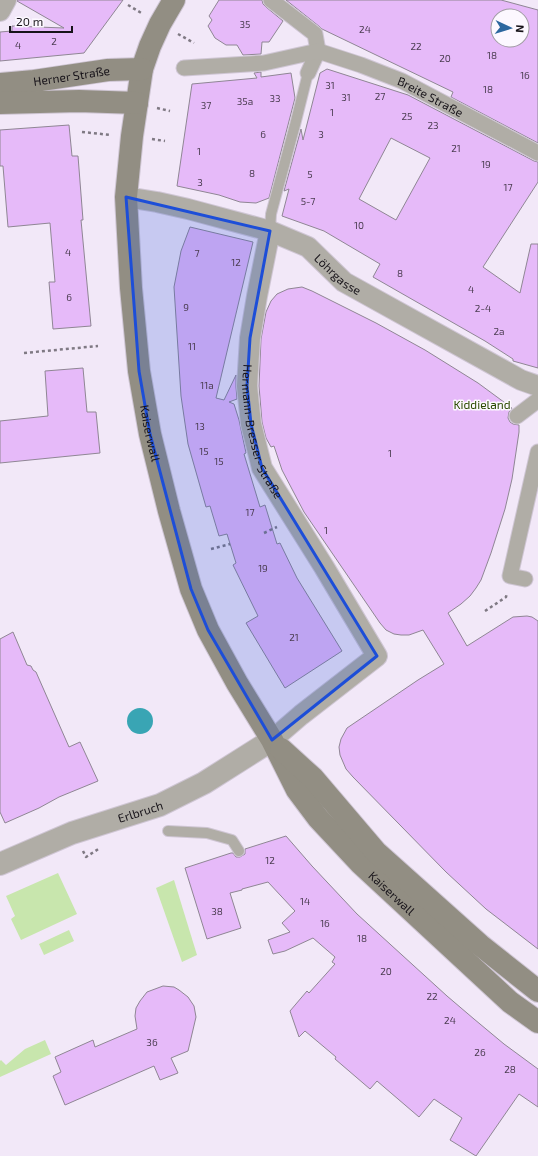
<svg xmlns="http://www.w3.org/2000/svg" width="538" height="1156" viewBox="0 0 538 1156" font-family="'Exo 2',sans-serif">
<rect width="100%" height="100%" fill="#f2e8f8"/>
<!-- green -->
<g fill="#c8e6ad">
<polygon points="58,873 77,914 21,940 11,919 15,916 6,896"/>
<polygon points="174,880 197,955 182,962 156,888"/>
<polygon points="69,930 74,941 44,955 39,944"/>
<polygon points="45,1040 51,1054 0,1077 0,1061 1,1060 6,1065 25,1049"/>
</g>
<!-- water -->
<circle fill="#39a5b4" cx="140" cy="721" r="13"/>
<!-- building -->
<g fill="#e6baf9" stroke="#8f8694" fill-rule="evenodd">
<polygon points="17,0 123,0 84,53 0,61 0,32 12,31 12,26 64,28 17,1"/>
<polygon points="219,0 262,0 263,4 266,7 283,21 269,42 262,42 261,54 243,55 237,45 226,45 215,38 208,26 212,20 209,16"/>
<path d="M286 0H501L538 10V143L451 97 453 92 322 29 320 27ZM498 16H522V40H498Z"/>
<path d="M327 69 408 95 534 161 538 162V182L483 267 520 293 531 244H538V368L513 361V359L485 341 373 277 380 264 324 231 282 216 289 189 284 191 301 129 303 140 320 73ZM391 138 430 158 396 220 359 199Z"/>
<polygon points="261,72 261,77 291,73 295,98 269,198 256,203 240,202 219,195 177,186 192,84 257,78 254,73"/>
<polygon points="69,125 72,156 78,156 83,220 81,220 91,326 53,329 49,282 55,282 50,223 8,227 3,166 0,166 0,130"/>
<polygon points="190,227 253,242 216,398 224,400 236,375 236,387 237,399 229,402 234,404 239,420 246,453 244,454 260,507 265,505 277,544 280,543 297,578 342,651 285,688 246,623 258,616 233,565 236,563 227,534 219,536 210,506 206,507 188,444 181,396 174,287 181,251"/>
<polygon points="302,287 312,291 376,323 425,350 478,383 512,408 509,412 508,418 510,422 513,424 519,425 519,432 512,479 505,509 491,553 481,580 476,588 470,596 461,604 448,613 467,646 513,617 527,616 532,617 538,621 538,949 486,909 446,872 353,777 346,769 340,755 339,747 341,739 347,728 418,680 444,664 423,630 409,635 401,635 394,634 386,630 380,623 304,512 282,470 274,446 271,447 266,438 262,422 259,386 261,339 266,312 271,301 277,294 288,289"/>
<polygon points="83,368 87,412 96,412 100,453 0,463 0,421 48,416 45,371"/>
<polygon points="13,632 27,665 31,666 33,670 36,672 69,747 80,742 98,781 59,797 39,808 5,823 0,812 0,639"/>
<polygon points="286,836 312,866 357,914 447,996 474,1019 504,1044 538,1069 538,1107 519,1094 476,1156 450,1140 462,1118 434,1099 419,1117 377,1081 370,1089 335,1059 336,1057 305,1031 299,1037 290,1011 307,991 309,993 335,964 332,962 335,957 313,938 285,951 273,954 268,940 290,932 282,923 295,911 268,882 242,889 242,890 230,893 241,928 207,939 185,868 231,853 233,853 236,857 240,857 245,854 245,849"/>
<polygon points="163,986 174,987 179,990 188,997 194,1006 196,1017 188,1051 171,1058 178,1073 160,1080 154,1066 65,1105 53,1076 61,1072 55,1057 93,1040 95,1047 137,1029 135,1016 136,1008 140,1001 147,992"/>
</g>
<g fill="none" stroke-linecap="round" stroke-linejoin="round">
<!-- service casing -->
<g stroke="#cfc6d4" stroke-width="12">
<g id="service">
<polyline points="270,231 271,214 295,125 308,73"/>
<polyline points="168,831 207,833 232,840 239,851"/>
</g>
</g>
<!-- pedestrian casing -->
<g stroke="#cfc6d4" stroke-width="17">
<g id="pedestrian">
<polyline points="271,0 315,34 318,51 308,73"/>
<path id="s1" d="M184 68 264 63 318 51 361 65 402 81 538 153"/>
<polyline points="517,416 538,400"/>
<polyline points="525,579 510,576 538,452"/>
</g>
</g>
<!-- minor casing -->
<g stroke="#cfc6d4" stroke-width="22">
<g id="minor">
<polyline points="0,11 6,0"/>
<path id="s2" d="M126 197 157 202 188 209 270 231 308 247 344 282 521 380 538 386"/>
<path id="s3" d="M270 231 257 296 250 338 247 386 251 424 262 468 324 567 377 656 301 715 272 740"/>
</g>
</g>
<!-- tertiary casing -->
<g stroke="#cfc6d4" stroke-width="24">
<g id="tertiary">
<path id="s4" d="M0 864 72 833 160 805 204 783 272 740"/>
</g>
</g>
<!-- secondary casing -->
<g stroke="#cfc6d4" stroke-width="24">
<g id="secondary">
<path id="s5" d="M174 0 160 24 150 46 142 69 132 136 126 197 131 288 139 371 150 434 169 511 191 589 208 630 237 683 272 740 297 790 318 818 361 864 510 1002 538 1022"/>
<path id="s6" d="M0 84 34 81 108 70 142 69"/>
<polyline points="0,103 79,101 137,103"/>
<polyline points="281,749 313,778 376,852 480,945 538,991"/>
</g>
</g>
<!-- path -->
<g stroke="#7f7983" stroke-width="2.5" stroke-dasharray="3 3" stroke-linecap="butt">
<polyline points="128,5 143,14"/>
<polyline points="178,34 194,43"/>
<polyline points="157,108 170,111"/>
<polyline points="82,132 111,135"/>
<polyline points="152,139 165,141"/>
<polyline points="24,353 98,346"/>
<polyline points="264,533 277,527"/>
<polyline points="211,549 230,544"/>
<polyline points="485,611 506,597 507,593"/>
<polyline points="83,851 86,857 100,848"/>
</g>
<!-- service -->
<use href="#service" stroke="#b0ada6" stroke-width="10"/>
<!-- pedestrian -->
<use href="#pedestrian" stroke="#b0ada6" stroke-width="15"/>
<!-- minor -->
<use href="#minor" stroke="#b0ada6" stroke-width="20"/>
<!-- tertiary -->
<use href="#tertiary" stroke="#b0ada6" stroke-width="22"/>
<!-- secondary -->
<use href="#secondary" stroke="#928e83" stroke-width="22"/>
</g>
<!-- marked area -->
<path fill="#1d4ed8" fill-opacity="0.2" stroke="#1d4ed8" stroke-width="3" stroke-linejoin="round" d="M126 197 270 231 250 338 247 386 251 424 262 468 377 656 272 740 208 630 191 589 150 434 139 371Z"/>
<g text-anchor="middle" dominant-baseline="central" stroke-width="3" stroke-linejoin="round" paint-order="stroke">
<!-- number labels -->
<g font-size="10" fill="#4b3d51">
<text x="245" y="24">35</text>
<text x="365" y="29">24</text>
<text x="54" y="41">2</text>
<text x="18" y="45">4</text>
<text x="416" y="46">22</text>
<text x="492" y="55">18</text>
<text x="445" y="58">20</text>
<text x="525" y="75">16</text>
<text x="330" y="85">31</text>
<text x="488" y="89">18</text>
<text x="380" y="96">27</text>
<text x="346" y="97">31</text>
<text x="275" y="98">33</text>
<text x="245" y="101">35a</text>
<text x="206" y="105">37</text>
<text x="332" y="112">1</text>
<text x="407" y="116">25</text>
<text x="433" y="125">23</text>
<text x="263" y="134">6</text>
<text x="321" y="134">3</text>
<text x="456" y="148">21</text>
<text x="199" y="151">1</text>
<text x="486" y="164">19</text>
<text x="252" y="173">8</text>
<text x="310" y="174">5</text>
<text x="200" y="182">3</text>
<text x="508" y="187">17</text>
<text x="308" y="201">5-7</text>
<text x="359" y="225">10</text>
<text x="68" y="252">4</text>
<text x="197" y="253">7</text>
<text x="236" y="262">12</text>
<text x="400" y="273">8</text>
<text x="471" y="289">4</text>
<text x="69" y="297">6</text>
<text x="186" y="307">9</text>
<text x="483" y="308">2-4</text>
<text x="499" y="331">2a</text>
<text x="192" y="346">11</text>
<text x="207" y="385">11a</text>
<text x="200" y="426">13</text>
<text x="204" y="451">15</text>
<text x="390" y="453">1</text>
<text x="219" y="461">15</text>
<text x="250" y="512">17</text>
<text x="326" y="530">1</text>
<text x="263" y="568">19</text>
<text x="294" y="637">21</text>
<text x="270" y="860">12</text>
<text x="305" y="901">14</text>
<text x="217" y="911">38</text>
<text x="325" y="923">16</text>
<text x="362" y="938">18</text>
<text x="386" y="971">20</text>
<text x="432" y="996">22</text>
<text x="450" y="1020">24</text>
<text x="152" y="1042">36</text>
<text x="480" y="1052">26</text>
<text x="510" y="1069">28</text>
</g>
<!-- street labels -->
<g font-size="12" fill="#171319" stroke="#fcf8ff">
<text stroke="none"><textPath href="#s6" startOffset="72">Herner Straße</textPath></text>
<text stroke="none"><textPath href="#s1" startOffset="257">Breite Straße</textPath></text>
<text stroke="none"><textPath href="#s2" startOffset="230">Löhrgasse</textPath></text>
<text stroke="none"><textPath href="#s3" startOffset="205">Hermann-Bresser-Straße</textPath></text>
<text stroke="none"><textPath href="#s5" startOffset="443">Kaiserwall</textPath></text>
<text stroke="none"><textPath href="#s4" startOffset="150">Erlbruch</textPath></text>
<text stroke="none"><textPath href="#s5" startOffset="972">Kaiserwall</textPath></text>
</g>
<!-- park labels -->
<g font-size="12" fill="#2b4900" stroke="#fcf8ff">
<text x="482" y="404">Kiddieland</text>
</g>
</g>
<!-- north arrow -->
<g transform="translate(510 28) rotate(94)"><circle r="19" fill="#fcf8ff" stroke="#a09ca3"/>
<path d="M0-3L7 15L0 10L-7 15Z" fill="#2c679f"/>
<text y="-6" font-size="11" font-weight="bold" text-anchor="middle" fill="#171319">N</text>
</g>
<!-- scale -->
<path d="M10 26v6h62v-6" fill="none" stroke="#171319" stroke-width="2"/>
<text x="16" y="26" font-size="12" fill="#171319" stroke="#fcf8ff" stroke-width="3" paint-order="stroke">20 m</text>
</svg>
